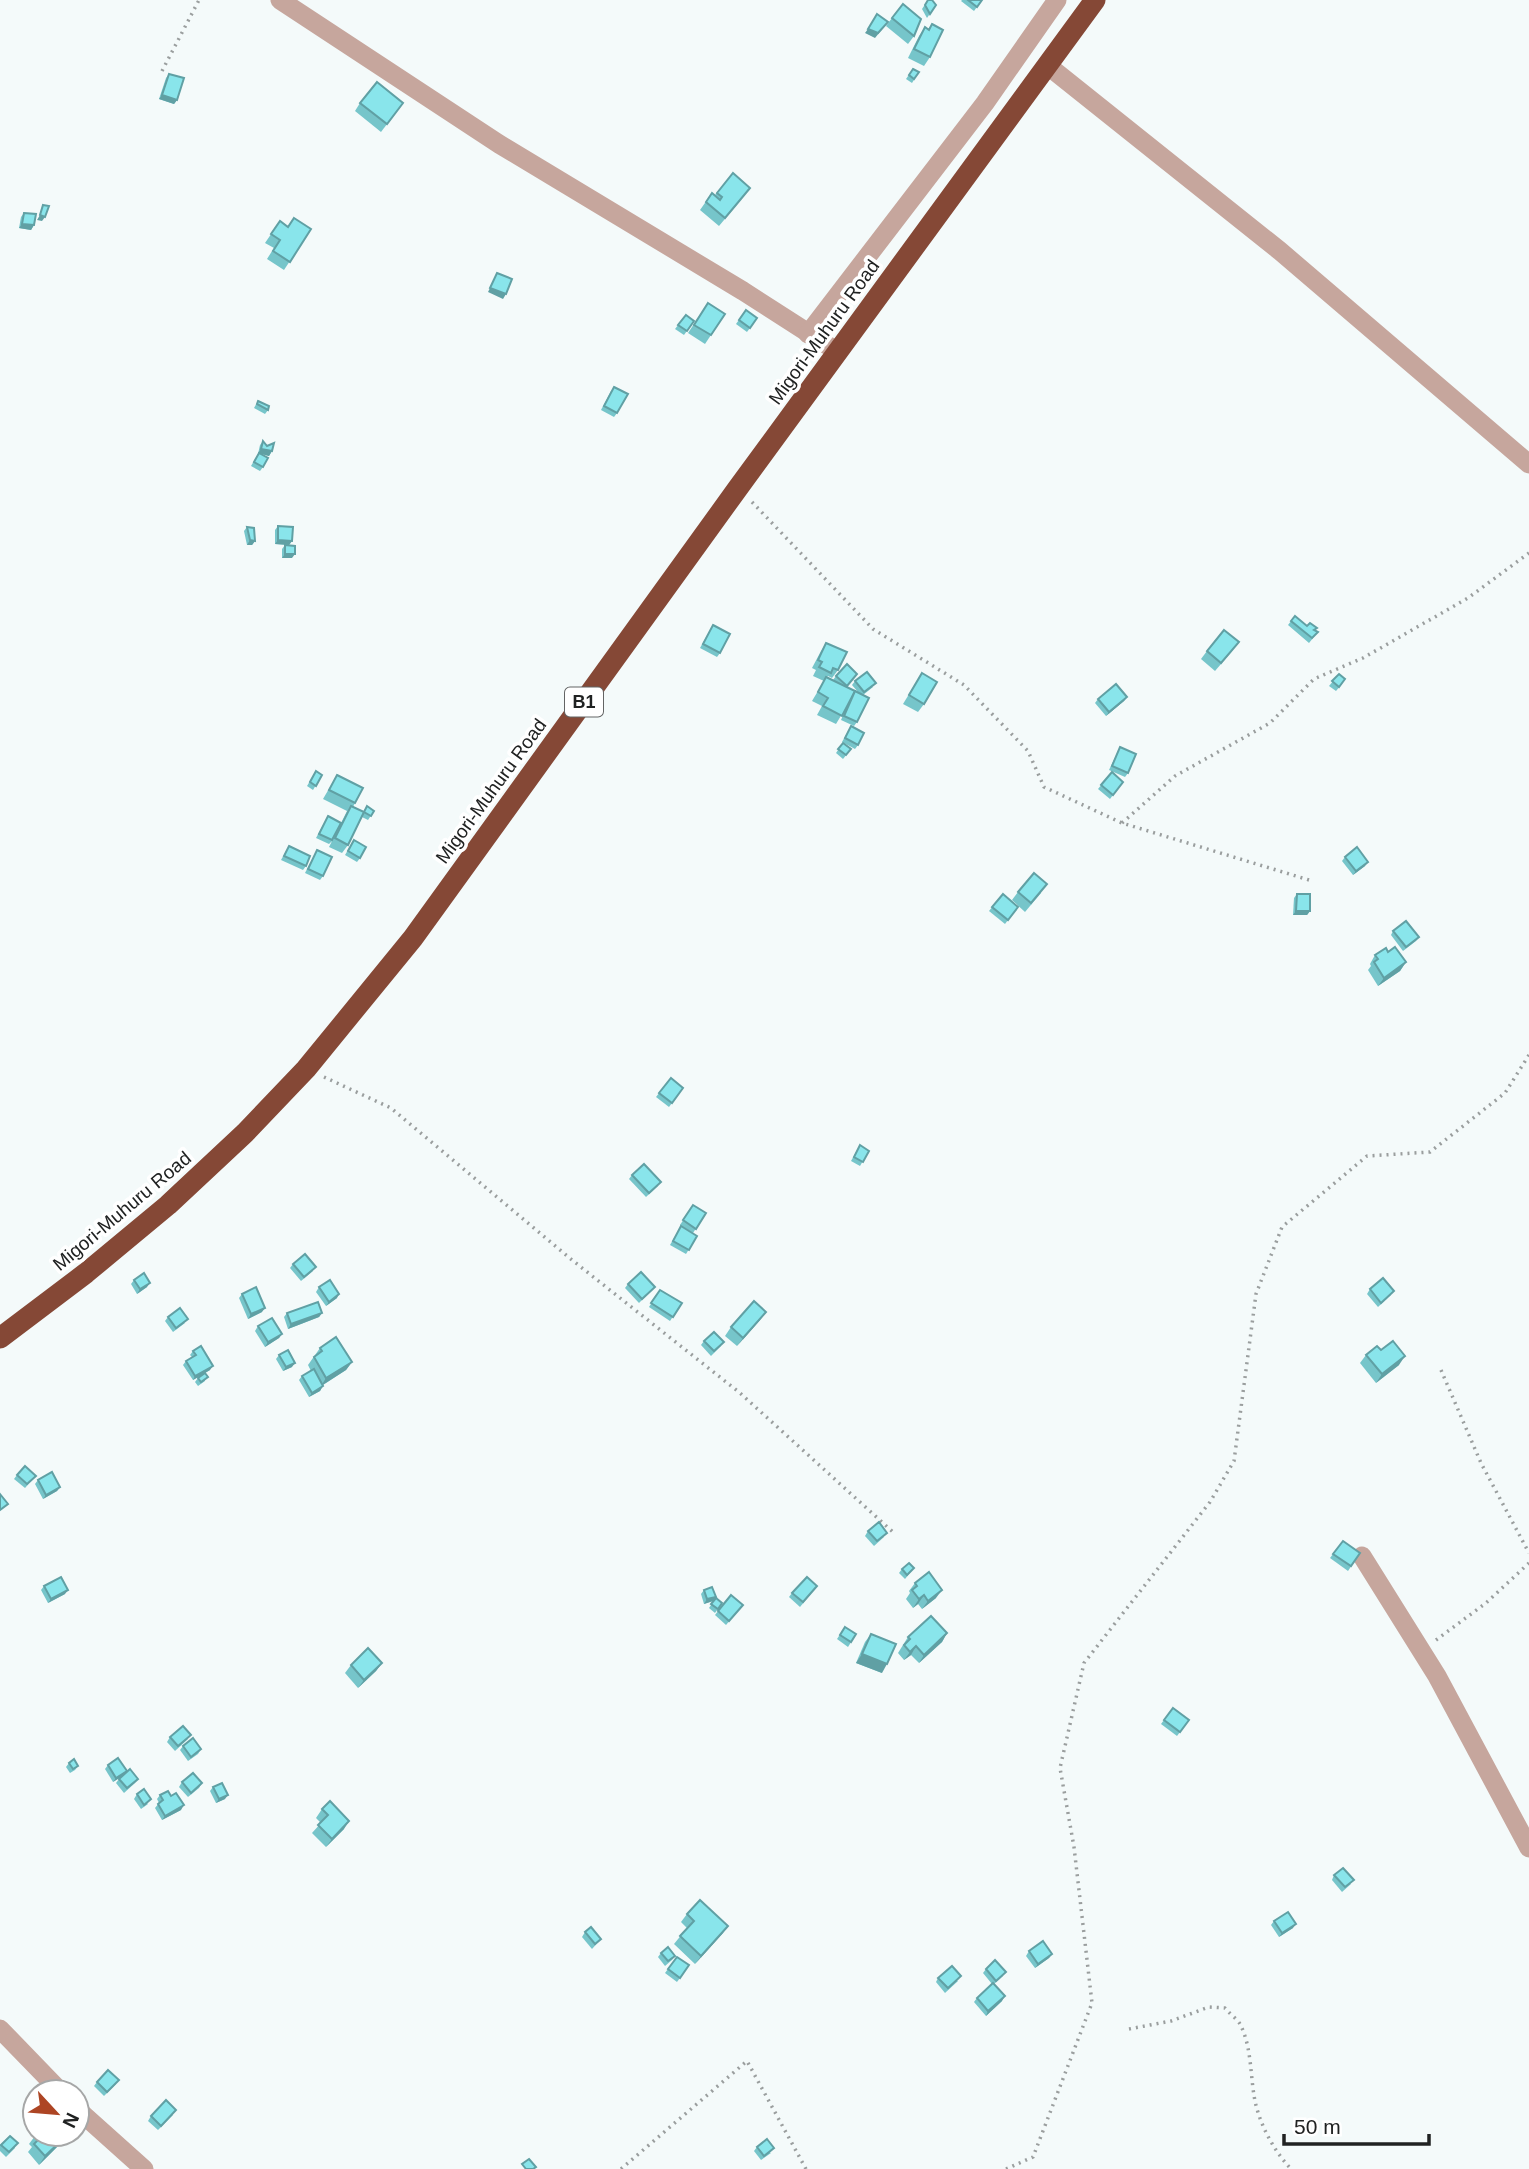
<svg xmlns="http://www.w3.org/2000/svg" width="1529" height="2169" viewBox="0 0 1529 2169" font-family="Arial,sans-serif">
<rect width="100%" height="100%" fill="#f4fafa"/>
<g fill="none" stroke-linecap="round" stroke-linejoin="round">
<!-- path -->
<g stroke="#9a9e9e" stroke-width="3.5" stroke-dasharray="2 5" stroke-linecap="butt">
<polyline points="162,71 199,0"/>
<polyline points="752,502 873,629 964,685 1028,751 1044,787 1122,823 1309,880"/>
<polyline points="1122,823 1175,776 1270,723 1314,679 1363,658 1468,598 1529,553"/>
<polyline points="324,1077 391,1108 572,1260 740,1393 894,1533"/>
<polyline points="1441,1370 1481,1463 1529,1553"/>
<polyline points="1436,1640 1486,1603 1529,1563"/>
<path d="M1129 2029 1171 2021 1209 2007 1225 2008C1229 2013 1237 2019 1240 2024 1252 2047 1250 2076 1255 2101 1260 2125 1274 2151 1291 2169"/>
<polyline points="621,2169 747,2061 806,2169"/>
<polyline points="1006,2169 1033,2157 1092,2003 1074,1847 1060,1768 1084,1663 1210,1502 1234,1461 1256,1294 1282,1227 1367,1156 1430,1152 1505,1093 1529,1055"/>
</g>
<!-- street -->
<g stroke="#c6a69d" stroke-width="19">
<polyline points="280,0 499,144 743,291 838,352"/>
<polyline points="1047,65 1280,251 1529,464"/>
<polyline points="808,334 985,103 1057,0"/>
<polyline points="1362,1556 1437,1676 1529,1848"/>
<polyline points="0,2029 61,2092"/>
<polyline points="77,2109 144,2169"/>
</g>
<!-- highway -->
<polyline stroke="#854836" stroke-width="21" points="0,1338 86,1273 168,1205 245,1133 306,1069 413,938 738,488 1095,0"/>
</g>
<!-- wall -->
<g fill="#76c5ca">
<polygon points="928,0 936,5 927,18 922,9"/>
<polygon points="962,0 982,0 974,11 961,1"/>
<polygon points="892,18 914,36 908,44 886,26"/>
<polygon points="932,24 930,57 924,66 908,58 919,36 925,27 928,29"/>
<polygon points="913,69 919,72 912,83 906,79"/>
<polygon points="169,74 177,100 174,104 159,99 166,78"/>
<polygon points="360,103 403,103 381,132 355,111"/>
<polygon points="733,173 744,196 719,226 700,210 712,193 715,195"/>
<polygon points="24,213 34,225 31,230 19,228 21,217"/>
<polygon points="280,221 288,226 311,229 284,270 267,259 274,248 265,243"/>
<polygon points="708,303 711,335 705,344 688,333"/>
<polygon points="746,310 757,318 747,332 736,324"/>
<polygon points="686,315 694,321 684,335 675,329"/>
<polygon points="611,391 617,413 614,417 601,410"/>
<polygon points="258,401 268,410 265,414 254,408"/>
<polygon points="263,441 272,451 269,456 261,454 263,467 260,471 251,466 258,454 260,445"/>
<polygon points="278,526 292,541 289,545 275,544 275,530"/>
<polygon points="247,527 255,541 252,545 247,545 244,531"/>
<polygon points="285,545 292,558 282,558 282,549"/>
<polygon points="1295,616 1307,626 1318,632 1309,643 1288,625"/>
<polygon points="713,625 720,653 717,657 700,648"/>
<polygon points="826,643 838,670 832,678 828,676 827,677 833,680 836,676 857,674 846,687 858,692 852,685 855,681 873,687 863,695 857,722 854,726 841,720 848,704 836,724 817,715 822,706 812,701 824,681 813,676 816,670 812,668 821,651"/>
<polygon points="1233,650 1215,671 1201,659 1207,651"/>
<polygon points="922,673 924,704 918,712 903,704"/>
<polygon points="1339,674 1342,684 1336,691 1329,686"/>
<polygon points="1127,697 1124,701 1106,716 1095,703 1098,699"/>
<polygon points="851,726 858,745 855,749 842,742"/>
<polygon points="843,743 851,749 843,759 836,753"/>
<polygon points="1120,747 1128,773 1125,777 1109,770"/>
<polygon points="316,771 322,775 313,790 307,786"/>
<polygon points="1112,772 1123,782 1110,799 1098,789"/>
<polygon points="337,775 355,803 353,807 363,812 367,806 374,811 368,820 362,817 348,845 342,853 329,847 332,841 329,844 316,838 328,816 341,823 347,811 323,799"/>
<polygon points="354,840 360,858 357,862 345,855"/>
<polygon points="289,846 306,866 303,870 281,860"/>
<polygon points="317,850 323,876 320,880 305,873"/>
<polygon points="1345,857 1365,866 1353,875 1342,861"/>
<polygon points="1018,892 1041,893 1025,912 1012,900"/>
<polygon points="1003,894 1018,907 1005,924 989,911"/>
<polygon points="1297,894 1310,911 1307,915 1293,915 1294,898"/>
<polygon points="1393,931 1419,937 1416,941 1403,951 1391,935"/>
<polygon points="1375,955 1406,962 1400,971 1378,986 1368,970 1371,966 1370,964"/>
<polygon points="671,1078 683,1088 669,1107 656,1097"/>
<polygon points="860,1145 869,1151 860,1166 851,1161"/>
<polygon points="632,1175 658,1186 646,1197 629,1179"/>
<polygon points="693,1205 706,1213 693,1233 680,1225"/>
<polygon points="681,1226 697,1236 686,1254 670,1245"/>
<polygon points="293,1264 313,1271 301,1281 290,1268"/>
<polygon points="134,1280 147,1287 137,1294 131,1284"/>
<polygon points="628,1284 655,1287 639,1303 625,1288"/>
<polygon points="319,1287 337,1298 326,1306 316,1292"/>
<polygon points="1370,1289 1391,1295 1378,1307 1367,1294"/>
<polygon points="660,1290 682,1303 670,1321 649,1307"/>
<polygon points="242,1294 262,1312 248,1319 239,1298"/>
<polygon points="287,1313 322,1313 319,1317 288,1329 284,1317"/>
<polygon points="168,1317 185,1323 173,1332 165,1321"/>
<polygon points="760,1320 737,1346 725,1336 731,1327"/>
<polygon points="258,1326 282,1334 279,1338 265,1347 255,1331"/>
<polygon points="704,1341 721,1346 711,1356 701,1345"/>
<polygon points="320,1348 352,1362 346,1370 323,1385 320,1391 309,1397 299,1380 302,1376 311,1371 308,1365"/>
<polygon points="1381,1350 1399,1365 1376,1383 1360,1363 1366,1355"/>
<polygon points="193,1351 210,1370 205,1373 205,1381 198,1386 195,1382 198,1378 202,1375 193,1380 183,1365 186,1361 192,1357 190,1355"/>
<polygon points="279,1355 292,1367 283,1371 276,1359"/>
<polygon points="17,1475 36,1476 25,1488 14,1479"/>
<polygon points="38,1480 60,1487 57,1491 43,1499 35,1484"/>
<polygon points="868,1531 884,1537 874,1546 865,1536"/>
<polygon points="1343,1541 1360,1553 1348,1571 1330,1558"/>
<polygon points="914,1568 905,1579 899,1573 902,1569"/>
<polygon points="915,1583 936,1598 922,1609 918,1604 913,1608 906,1599 910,1593 909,1591"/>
<polygon points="44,1586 65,1594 48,1603 41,1590"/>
<polygon points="704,1590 716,1597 713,1601 704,1604 701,1594"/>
<polygon points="814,1590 800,1607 789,1597 792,1593"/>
<polygon points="716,1598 722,1603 715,1613 709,1608"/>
<polygon points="743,1605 726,1625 715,1615 718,1611"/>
<polygon points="845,1627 856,1634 848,1647 837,1639"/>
<polygon points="947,1633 942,1642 919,1663 911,1655 904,1660 898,1653 908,1637"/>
<polygon points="871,1634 882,1673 856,1663 865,1642"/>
<polygon points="382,1663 376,1671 358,1688 345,1673 351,1665"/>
<polygon points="1173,1708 1189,1720 1177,1736 1161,1724"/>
<polygon points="170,1737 188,1739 175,1751 167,1742"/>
<polygon points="183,1746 201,1749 198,1754 188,1761 180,1750"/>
<polygon points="69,1763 78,1766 75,1770 70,1773 66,1767"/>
<polygon points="108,1765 127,1771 124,1775 113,1782 105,1769"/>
<polygon points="119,1779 138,1779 135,1783 124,1793 116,1783"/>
<polygon points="182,1782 202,1783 199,1788 188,1797 179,1787"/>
<polygon points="213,1787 225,1799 216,1803 210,1791"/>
<polygon points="137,1794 148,1804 141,1809 134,1799"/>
<polygon points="160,1795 171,1796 181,1810 162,1820 155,1808 159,1803 157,1799"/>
<polygon points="322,1809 344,1829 326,1847 312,1833 321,1823 316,1818"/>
<polygon points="1334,1875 1351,1884 1342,1892 1332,1880"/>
<polygon points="687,1914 728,1926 722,1934 695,1964 674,1944 687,1928 681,1922"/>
<polygon points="1274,1921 1293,1928 1279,1937 1271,1925"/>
<polygon points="585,1932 601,1939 592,1949 582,1937"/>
<polygon points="1029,1951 1052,1954 1049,1958 1035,1968 1026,1956"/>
<polygon points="661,1953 675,1956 672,1960 665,1966 658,1957"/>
<polygon points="677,1957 689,1965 677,1982 665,1973"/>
<polygon points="986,1969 1003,1976 994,1984 1002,2001 986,2016 974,2002 977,1998 992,1984 983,1973"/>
<polygon points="938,1978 958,1981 945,1993 936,1982"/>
<polygon points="97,2082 116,2084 104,2096 94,2086"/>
<polygon points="173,2115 158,2130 148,2121 151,2116"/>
<polygon points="10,2136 15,2148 6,2157 0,2151 0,2145"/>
<polygon points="35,2136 57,2147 39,2165 28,2152 32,2147 29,2144"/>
<polygon points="757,2147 771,2153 761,2160 754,2151"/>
</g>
<!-- shaded-wall -->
<g fill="#60a0a4">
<polygon points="888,22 875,38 865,33 868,29"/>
<polygon points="162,95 177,100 174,104 159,99"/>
<polygon points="40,215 45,217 42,221 37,220"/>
<polygon points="22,224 34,225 31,230 19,228"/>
<polygon points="490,288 506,294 503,299 488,292"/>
<polygon points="261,449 272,451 269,456 258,453"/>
<polygon points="250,540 255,541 252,545 247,545"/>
<polygon points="278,540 292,541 289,545 275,544"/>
<polygon points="285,554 295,554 292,558 282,558"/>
<polygon points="1127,697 1124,701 1106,716 1109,712"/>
<polygon points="1368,862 1365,866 1353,875 1356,871"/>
<polygon points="1296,911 1310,911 1307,915 1293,915"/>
<polygon points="1406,962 1400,971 1378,986 1384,978"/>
<polygon points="150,1283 147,1287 137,1294 140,1289"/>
<polygon points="339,1294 337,1298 326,1306 329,1302"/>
<polygon points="265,1308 262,1312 248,1319 251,1314"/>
<polygon points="766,1312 760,1320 737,1346 743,1338"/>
<polygon points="322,1313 319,1317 288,1329 291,1324"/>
<polygon points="282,1334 279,1338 265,1347 268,1342"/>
<polygon points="1405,1356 1399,1365 1376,1383 1382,1374"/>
<polygon points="352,1362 346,1370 321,1386 326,1378"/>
<polygon points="295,1363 292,1367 283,1371 286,1367"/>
<polygon points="213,1366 210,1370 193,1380 195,1376"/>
<polygon points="323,1386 320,1391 309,1397 312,1393"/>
<polygon points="60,1487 57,1491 43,1499 46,1495"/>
<polygon points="68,1590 65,1594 48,1603 51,1599"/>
<polygon points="942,1590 936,1598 922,1609 928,1601"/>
<polygon points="924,1595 918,1604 913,1608 919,1599"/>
<polygon points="716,1597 713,1601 704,1604 707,1599"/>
<polygon points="947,1633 942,1642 919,1663 924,1655"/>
<polygon points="916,1646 911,1655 904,1660 910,1652"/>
<polygon points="862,1654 887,1664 882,1673 856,1663"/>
<polygon points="382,1663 376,1671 358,1688 364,1680"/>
<polygon points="127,1771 124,1775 113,1782 116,1778"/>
<polygon points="228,1795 225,1799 216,1803 219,1799"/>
<polygon points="184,1805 181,1810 162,1820 165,1816"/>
<polygon points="349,1821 344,1829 326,1847 332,1839"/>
<polygon points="1296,1924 1293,1928 1279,1937 1282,1933"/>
<polygon points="728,1926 722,1934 695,1964 701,1956"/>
<polygon points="1052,1954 1049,1958 1035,1968 1038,1964"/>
<polygon points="1005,1996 1002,2001 986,2016 988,2011"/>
<polygon points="63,2139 57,2147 39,2165 45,2156"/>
</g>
<!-- building -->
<g fill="#89e5eb" stroke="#60a0a4" stroke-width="2">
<polygon points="928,0 932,0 936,5 930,14 925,5"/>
<polygon points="968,0 982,0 977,7"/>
<polygon points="903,4 921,19 914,36 892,18"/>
<polygon points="877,14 888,22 878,33 868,29"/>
<polygon points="932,24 943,30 930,57 914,49 925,27 929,30"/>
<polygon points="913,69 919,72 914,79 909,75"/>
<polygon points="169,74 184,78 177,100 162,95"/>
<polygon points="377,82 403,103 387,124 360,103"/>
<polygon points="733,173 750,188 725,218 706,202 712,193 720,200 722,197 717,193"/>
<polygon points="43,205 49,206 45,217 40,215"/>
<polygon points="24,213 36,214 34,225 22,224"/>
<polygon points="294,218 311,229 290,262 273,251 280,240 271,234 280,221 288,227"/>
<polygon points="497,273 512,279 506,294 490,288"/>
<polygon points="708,303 725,314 711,335 694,325"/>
<polygon points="746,310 757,318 750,328 739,320"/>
<polygon points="686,315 694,321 687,331 678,325"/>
<polygon points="614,387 628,394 617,413 604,406"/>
<polygon points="258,401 269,406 268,410 257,404"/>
<polygon points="263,441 267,446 274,443 272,451 261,449"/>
<polygon points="259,453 268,458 263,467 254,462"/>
<polygon points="278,526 293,527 292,541 278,540"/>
<polygon points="247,527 254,528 255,541 250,540"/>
<polygon points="285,545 295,546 295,554 285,554"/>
<polygon points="1295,616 1307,626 1310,623 1317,628 1314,630 1318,632 1312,638 1291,621"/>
<polygon points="713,625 730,634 720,653 703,644"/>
<polygon points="1224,630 1239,642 1221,663 1207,651"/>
<polygon points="826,643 847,652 838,670 833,668 831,673 819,667 822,662 818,660"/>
<polygon points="847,664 857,674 847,686 836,676"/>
<polygon points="867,672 876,683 864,692 855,681"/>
<polygon points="922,673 937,682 924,704 909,695"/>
<polygon points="1339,674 1345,679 1339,687 1332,681"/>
<polygon points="826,677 855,691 842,716 823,706 828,698 818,692"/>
<polygon points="1116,684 1127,697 1109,712 1098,699"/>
<polygon points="855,691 869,698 857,722 844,716"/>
<polygon points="851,726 864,733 858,745 845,738"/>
<polygon points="843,743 851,749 846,755 838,749"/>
<polygon points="1120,747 1136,754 1128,773 1112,766"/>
<polygon points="316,771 322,775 316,786 310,782"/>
<polygon points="1112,772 1123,782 1113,795 1101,785"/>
<polygon points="337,775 363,788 355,803 329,790"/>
<polygon points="351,806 364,812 348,845 335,838"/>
<polygon points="367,806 374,811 371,816 364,812"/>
<polygon points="328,816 341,823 332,840 319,834"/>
<polygon points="354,840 366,847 360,858 348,851"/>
<polygon points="289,846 310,856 306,866 284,856"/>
<polygon points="1357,847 1368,862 1356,871 1345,857"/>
<polygon points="317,850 332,857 323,876 308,869"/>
<polygon points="1034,873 1047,884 1031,903 1018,892"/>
<polygon points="1003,894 1018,907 1008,920 992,907"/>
<polygon points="1297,894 1310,894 1310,911 1296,911"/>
<polygon points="1406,921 1419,937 1406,947 1393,931"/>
<polygon points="1395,947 1406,962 1384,978 1374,962 1378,959 1375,955 1386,948 1388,952"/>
<polygon points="671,1078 683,1088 672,1103 659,1093"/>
<polygon points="860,1145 869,1151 863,1162 854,1157"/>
<polygon points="644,1164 661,1182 649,1193 632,1175"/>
<polygon points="693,1205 706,1213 696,1229 683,1220"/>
<polygon points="681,1226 697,1236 689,1250 673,1241"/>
<polygon points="305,1254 316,1267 304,1277 293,1264"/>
<polygon points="641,1272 655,1287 642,1299 628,1284"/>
<polygon points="144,1273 150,1283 140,1289 134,1280"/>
<polygon points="1383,1278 1394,1291 1381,1303 1370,1289"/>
<polygon points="330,1280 339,1294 329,1302 319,1287"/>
<polygon points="256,1287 265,1308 251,1314 242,1294"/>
<polygon points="660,1290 682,1303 673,1317 651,1303"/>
<polygon points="754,1301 766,1312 743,1338 731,1327"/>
<polygon points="318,1302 322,1313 291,1324 287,1313"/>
<polygon points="180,1308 188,1319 176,1328 168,1317"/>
<polygon points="272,1318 282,1334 268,1342 258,1326"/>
<polygon points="714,1332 724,1342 714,1351 704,1341"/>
<polygon points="336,1337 352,1362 326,1378 314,1357 322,1351 320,1348"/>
<polygon points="1393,1341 1405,1356 1382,1374 1366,1355 1377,1346 1381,1350"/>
<polygon points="201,1346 213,1366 195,1376 186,1361 196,1355 193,1351"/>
<polygon points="288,1350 295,1363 286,1367 279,1355"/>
<polygon points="314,1369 323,1386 312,1393 302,1376"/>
<polygon points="205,1373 208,1377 201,1382 198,1378"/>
<polygon points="25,1466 36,1476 27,1484 17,1475"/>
<polygon points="52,1472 60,1487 46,1495 38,1480"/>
<polygon points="0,1494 8,1504 0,1510"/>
<polygon points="879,1522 887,1533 877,1541 868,1531"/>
<polygon points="1343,1541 1360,1553 1351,1566 1333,1554"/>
<polygon points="909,1563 914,1568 907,1575 902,1569"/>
<polygon points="929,1572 942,1590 928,1601 924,1595 919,1599 912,1590 917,1586 915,1583"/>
<polygon points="61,1577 68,1590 51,1599 44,1586"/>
<polygon points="807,1577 817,1586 803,1602 792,1593"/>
<polygon points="712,1587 716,1597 707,1599 704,1590"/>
<polygon points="731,1595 743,1605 729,1621 718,1611"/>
<polygon points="716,1598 722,1603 718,1609 711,1604"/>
<polygon points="931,1616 947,1633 924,1655 916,1646 910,1652 904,1645 910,1639 908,1637"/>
<polygon points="845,1627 856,1634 851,1642 840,1635"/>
<polygon points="871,1634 896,1644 887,1664 862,1654"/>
<polygon points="368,1648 382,1663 364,1680 351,1665"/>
<polygon points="1173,1708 1189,1720 1180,1732 1164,1720"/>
<polygon points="183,1726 191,1735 178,1746 170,1737"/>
<polygon points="193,1738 201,1749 191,1757 183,1746"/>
<polygon points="118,1758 127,1771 116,1778 108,1765"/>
<polygon points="74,1759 78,1766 73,1769 69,1763"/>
<polygon points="130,1769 138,1779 127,1788 119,1779"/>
<polygon points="193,1773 202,1783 191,1793 182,1782"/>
<polygon points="222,1783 228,1795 219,1799 213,1787"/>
<polygon points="144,1789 151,1799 144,1805 137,1794"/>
<polygon points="168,1791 171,1796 176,1793 184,1805 165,1816 158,1804 163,1800 160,1795"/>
<polygon points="330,1801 349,1821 332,1839 318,1825 328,1815 322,1809"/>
<polygon points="1343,1868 1354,1880 1345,1887 1334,1875"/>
<polygon points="700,1900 728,1926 701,1956 680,1936 694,1921 687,1914"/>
<polygon points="1288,1912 1296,1924 1282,1933 1274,1921"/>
<polygon points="591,1927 601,1939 595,1944 585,1932"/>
<polygon points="1043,1941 1052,1954 1038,1964 1029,1951"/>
<polygon points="668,1947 675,1956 668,1961 661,1953"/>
<polygon points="677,1957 689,1965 680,1978 668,1969"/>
<polygon points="995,1960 1006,1972 996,1981 986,1969"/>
<polygon points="952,1966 961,1976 948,1988 938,1978"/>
<polygon points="993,1983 1005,1996 988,2011 977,1998"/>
<polygon points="108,2070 119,2080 107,2092 97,2082"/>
<polygon points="166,2100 176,2110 161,2126 151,2116"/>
<polygon points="37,2134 59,2134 63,2139 45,2156 34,2144 38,2140 35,2136"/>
<polygon points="10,2136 18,2143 9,2152 1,2145"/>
<polygon points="767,2139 774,2148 764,2156 757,2147"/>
<polygon points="529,2159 536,2167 533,2169 526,2169 522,2164"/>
</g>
<g text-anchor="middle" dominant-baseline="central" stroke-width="7" stroke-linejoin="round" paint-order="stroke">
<!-- shield labels -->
<rect fill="#fff" stroke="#636464" stroke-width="2" x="565" y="687.5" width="38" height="29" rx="5"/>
<g font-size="18" font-weight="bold" fill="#202222">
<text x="584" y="702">B1</text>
</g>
<!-- street labels -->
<g font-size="19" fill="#202222" stroke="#fff">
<text transform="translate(824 332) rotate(-54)">Migori-Muhuru Road</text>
<text transform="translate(491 791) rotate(-54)">Migori-Muhuru Road</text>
<text transform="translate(122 1211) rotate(-40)">Migori-Muhuru Road</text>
</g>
</g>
<!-- north arrow -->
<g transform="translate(56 2113) rotate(116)"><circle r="33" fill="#ffffff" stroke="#a6a7a7" stroke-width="2"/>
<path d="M0-5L12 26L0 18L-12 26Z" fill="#ad4524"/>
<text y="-10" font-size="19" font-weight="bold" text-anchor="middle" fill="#202222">N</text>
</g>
<!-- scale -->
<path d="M1284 2134v10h145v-10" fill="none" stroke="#202222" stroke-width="3.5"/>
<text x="1294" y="2134" font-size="21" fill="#202222" stroke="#ffffff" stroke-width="5" paint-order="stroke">50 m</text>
</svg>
